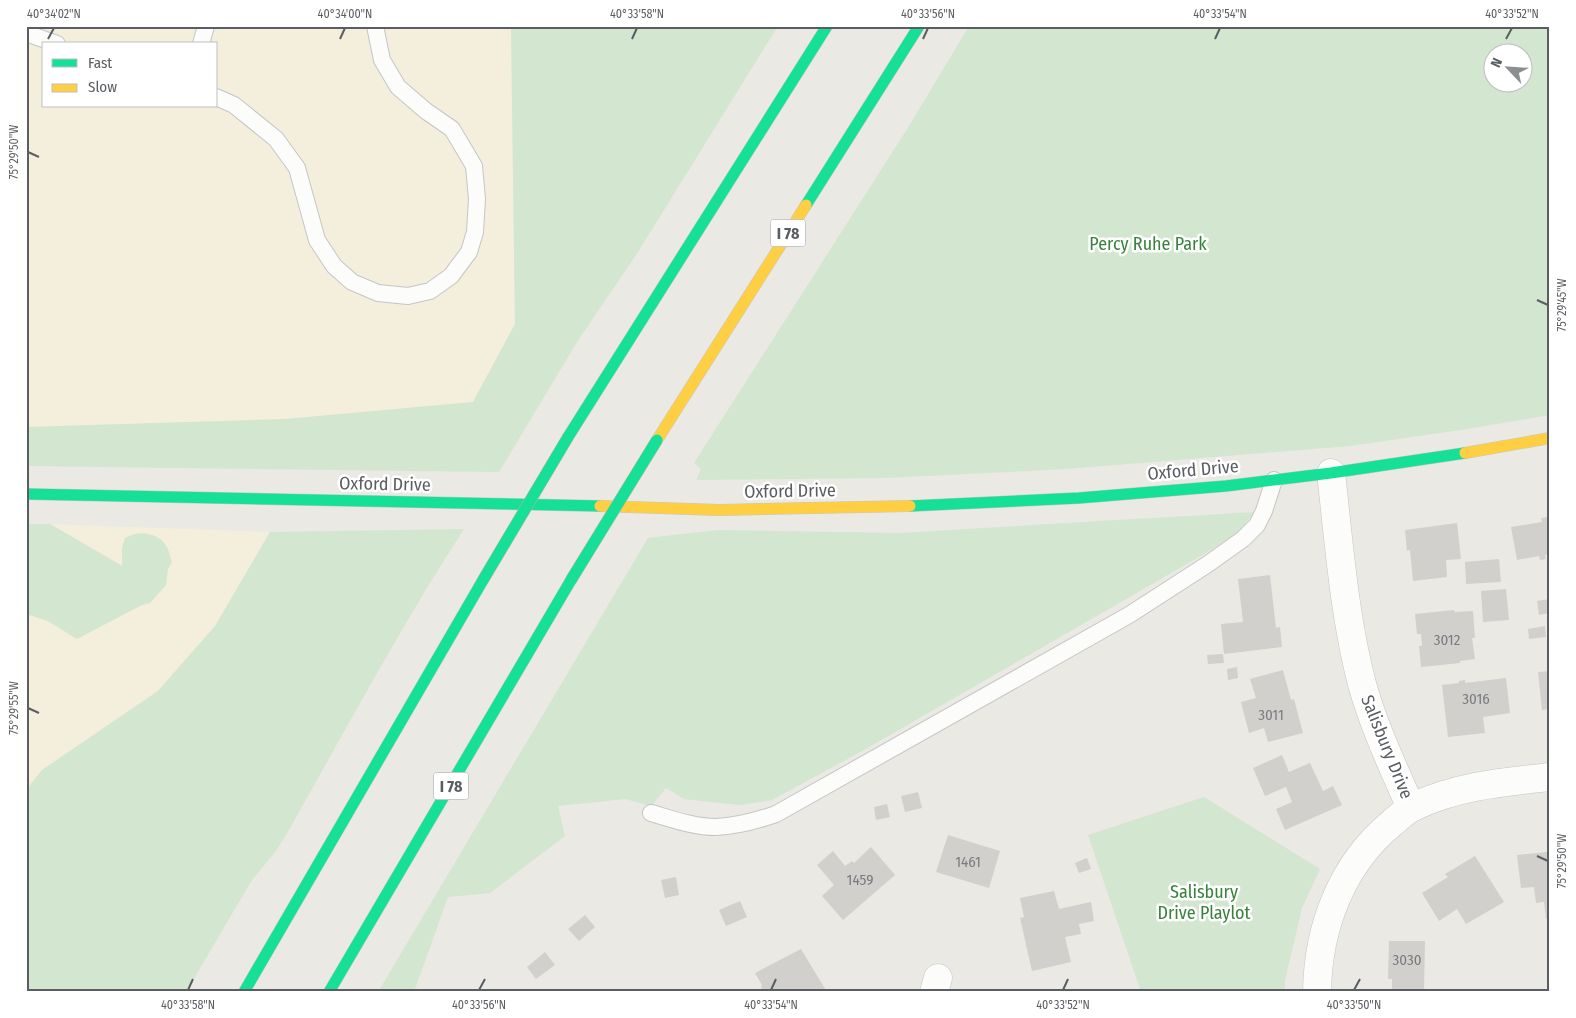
<svg xmlns="http://www.w3.org/2000/svg" width="1576" height="1018" viewBox="0 0 1576 1018" font-family="'Fira Sans Condensed',sans-serif">
<rect width="100%" height="100%" fill="#eae9e4"/>
<!-- commercial -->
<g fill="#f4eedd" fill-rule="evenodd">
<path d="M26 26H511L515 324 473 402 285 419 26 427ZM44 44H216V106H44Z"/>
<polygon points="50,524 270,532 215,626 158,691 42,770 26,790 26,614 48,621 77,639 123,566"/>
</g>
<!-- green -->
<g fill="#d2e6d0" fill-rule="evenodd">
<polygon points="511,26 778,26 638,252 577,342 499,472 26,466 26,427 285,419 473,402 515,324"/>
<path d="M969 26H1550V415L1461 430 1350 446 1066 469 886 478 696 480 701 469 694 463 909 126ZM1494 52H1524V82H1494Z"/>
<polygon points="1255,512 1237,533 1211,550 864,750 772,800 740,805 709,802 684,799 666,788 651,806 625,799 558,806 565,836 490,893 448,897 414,992 378,992 648,538 718,530 899,533"/>
<path d="M26 524H50L122 566V548L125 538C135 533 141 532 152 535 166 540 168 548 172 562L168 569 166 585 150 603 142 605 77 639 48 621 26 614Z"/>
<path d="M464 529C401 626 346 729 289 830L276 851 252 880 186 992H26V790L42 770 158 691 215 626 270 532Z"/>
<polygon points="1204,797 1320,869 1302,908 1285,980 1285,992 1141,992 1088,835"/>
</g>
<!-- building -->
<g fill="#d1d0cd">
<polygon points="1550,517 1550,554 1545,555 1546,559 1540,560 1539,556 1517,560 1511,527 1542,522 1541,518"/>
<polygon points="1457,523 1461,559 1446,560 1447,577 1413,581 1410,550 1407,551 1405,530"/>
<polygon points="1499,559 1501,582 1466,584 1465,562"/>
<polygon points="1270,575 1276,628 1280,627 1282,647 1224,654 1221,624 1243,622 1238,579"/>
<polygon points="1506,589 1509,620 1483,622 1481,591"/>
<polygon points="1550,599 1550,613 1539,615 1537,601"/>
<polygon points="1454,610 1455,612 1473,611 1475,638 1472,638 1475,659 1460,661 1460,663 1421,667 1419,646 1422,646 1421,634 1417,634 1415,614"/>
<polygon points="1545,626 1546,637 1529,639 1528,629"/>
<polygon points="1223,654 1224,663 1208,664 1207,655"/>
<polygon points="1237,667 1238,678 1228,680 1227,669"/>
<polygon points="1283,670 1291,700 1294,699 1303,733 1268,742 1264,728 1249,733 1241,702 1256,698 1250,679"/>
<polygon points="1550,671 1550,709 1542,710 1538,672"/>
<polygon points="1506,678 1510,713 1483,717 1485,733 1448,737 1442,685 1459,683 1459,681 1465,680 1465,683"/>
<polygon points="1282,755 1289,772 1310,763 1323,791 1333,786 1342,805 1285,830 1276,809 1292,802 1286,787 1265,796 1253,768"/>
<polygon points="918,792 922,808 905,812 901,796"/>
<polygon points="887,804 890,817 876,820 874,807"/>
<polygon points="948,835 1000,851 989,888 936,872"/>
<polygon points="871,847 895,875 843,920 822,896 834,885 817,865 833,851 845,866 852,861 854,863"/>
<polygon points="1547,848 1550,848 1550,919 1546,919 1544,902 1536,903 1534,887 1521,888 1517,855 1547,852"/>
<polygon points="1475,856 1504,902 1466,924 1457,909 1439,921 1422,893 1448,877 1445,874"/>
<polygon points="1087,858 1091,869 1079,873 1075,863"/>
<polygon points="676,877 679,895 665,898 661,880"/>
<polygon points="1054,891 1059,909 1091,902 1094,921 1079,924 1081,934 1065,937 1071,962 1032,971 1020,918 1024,917 1020,898"/>
<polygon points="740,901 747,917 726,926 719,910"/>
<polygon points="585,915 595,927 579,941 568,929"/>
<polygon points="1389,941 1425,941 1424,992 1392,992 1392,979 1388,979"/>
<polygon points="801,949 827,992 764,992 761,987 762,985 755,973"/>
<polygon points="545,952 555,965 536,979 527,967"/>
</g>
<g fill="none" stroke-linecap="round" stroke-linejoin="round">
<!-- lane casing -->
<g stroke="#c5c5c5" stroke-width="18">
<g id="lane">
<polyline points="26,33 57,44"/>
<polyline points="201,44 206,26"/>
<polyline points="216,97 234,105 276,139 297,168 317,240 334,266 352,282 378,293 408,296 430,291 451,276 469,252 475,232 477,199 474,166 452,129 426,111 398,87 382,60 375,26"/>
<path d="M651 813C672 819 694 827 716 827 737 826 756 821 776 814L1129 615 1208 564 1243 539 1257 525 1264 511 1274 480"/>
</g>
</g>
<!-- street casing -->
<g stroke="#c5c5c5" stroke-width="29">
<g id="street">
<path d="M1331 473C1339 543 1344 615 1362 684 1374 727 1393 767 1411 808"/>
<polyline points="934,992 938,978"/>
<path d="M1317 992C1318 928 1341 865 1392 823 1398 818 1405 811 1413 807 1456 786 1503 782 1550 777"/>
</g>
</g>
<!-- fast casing -->
<g stroke="#c6c7c6" stroke-width="12">
<g id="fast">
<polyline points="806,205 919,26"/>
<polyline points="568,437 827,26"/>
<polyline points="26,494 600,506"/>
<polyline points="910,506 1079,498 1226,486 1331,473 1465,453"/>
<polyline points="244,992 483,580"/>
<polyline points="329,992 571,580"/>
</g>
</g>
<!-- slow casing -->
<g stroke="#c6c7c6" stroke-width="12">
<g id="slow">
<polyline points="657,440 806,205"/>
<polyline points="1465,453 1550,438"/>
<polyline points="600,506 719,510 910,506"/>
</g>
</g>
<!-- lane -->
<use href="#lane" stroke="#fcfcfb" stroke-width="16"/>
<!-- street -->
<use href="#street" stroke="#fcfcfb" stroke-width="28"/>
<!-- fast -->
<use href="#fast" stroke="#16e098" stroke-width="11"/>
<!-- slow -->
<use href="#slow" stroke="#ffcf43" stroke-width="11"/>
<!-- fast-bridge casing -->
<g stroke="#c0b293" stroke-width="12" stroke-linecap="butt">
<g id="fast-bridge">
<polyline points="483,580 568,437"/>
<polyline points="571,580 657,440"/>
</g>
</g>
<!-- fast-bridge -->
<use href="#fast-bridge" stroke="#16e098" stroke-width="11"/>
</g>
<!-- ticks -->
<path fill="none" stroke="#5a5e62" stroke-width="2" d="M48 39 54 28M340 39 345 28M632 39 637 28M923 39 928 28M1215 39 1220 28M1506 39 1512 28M28 152 39 157M1537 300 1548 305M28 708 39 713M1537 856 1548 861M188 990 193 979M479 990 485 979M771 990 776 979M1063 990 1068 979M1354 990 1360 979"/>
<g text-anchor="middle" dominant-baseline="central" stroke-width="5" stroke-linejoin="round" paint-order="stroke">
<!-- number labels -->
<g font-size="15" fill="#797c7e">
<text x="1447" y="640">3012</text>
<text x="1476" y="699">3016</text>
<text x="1271" y="715">3011</text>
<text x="968" y="862">1461</text>
<text x="860" y="880">1459</text>
<text x="1407" y="960">3030</text>
</g>
<!-- shield labels -->
<g fill="#fff" stroke="#8c8e91" stroke-width="1">
<rect x="770.5" y="219.5" width="35" height="27" rx="4"/>
<rect x="433.5" y="772.5" width="35" height="27" rx="4"/>
</g>
<g font-size="16" font-weight="bold" fill="#5a5e62">
<text x="788" y="233">I 78</text>
<text x="451" y="786">I 78</text>
</g>
<!-- park labels -->
<g font-size="18" fill="#39823c" stroke="#fff">
<text x="1148" y="244">Percy Ruhe Park</text>
<text x="1204" y="892">Salisbury<tspan x="1204" dy="21">Drive Playlot</tspan></text>
</g>
<!-- street labels -->
<g font-size="18" fill="#5a5e62" stroke="#fff">
<text transform="translate(1193 470) rotate(-5)">Oxford Drive</text>
<text transform="translate(385 484) rotate(1)">Oxford Drive</text>
<text transform="translate(790 491) rotate(-1)">Oxford Drive</text>
<text transform="translate(1387 747) rotate(68)">Salisbury Drive</text>
</g>
</g>
<!-- border -->
<rect width="1576" height="1018" fill="none" stroke="#ffffff" stroke-width="55"/>
<!-- legend -->
<rect x="42" y="42" width="175" height="65" fill="#ffffff" stroke="#bdbfc0"/>
<rect x="52" y="59" width="25" height="8" fill="#16e098" stroke="#bdbfc0"/>
<text x="88" y="68" font-size="15" fill="#5a5e62">Fast</text>
<rect x="52" y="84" width="25" height="8" fill="#ffcf43" stroke="#bdbfc0"/>
<text x="88" y="92" font-size="15" fill="#5a5e62">Slow</text>
<!-- north arrow -->
<g transform="translate(1508 68) rotate(295)"><circle r="24" fill="#ffffff" stroke="#bdbfc0"/>
<path d="M0-4L9 19L0 12L-9 19Z" fill="#8c8f90"/>
<text y="-8" font-size="14" font-weight="bold" text-anchor="middle" fill="#5a5e62">N</text>
</g>
<rect x="28" y="28" width="1520" height="962" fill="none" stroke="#5a5e62" stroke-width="2"/>
<g font-size="12" text-anchor="middle" fill="#5a5e62">
<text x="54" y="18">40°34'02"N</text>
<text x="345" y="18">40°34'00"N</text>
<text x="637" y="18">40°33'58"N</text>
<text x="928" y="18">40°33'56"N</text>
<text x="1220" y="18">40°33'54"N</text>
<text x="1512" y="18">40°33'52"N</text>
<text transform="translate(14 152) rotate(-90)" y="4">75°29'50"W</text>
<text transform="translate(1562 305) rotate(-90)" y="4">75°29'45"W</text>
<text transform="translate(14 708) rotate(-90)" y="4">75°29'55"W</text>
<text transform="translate(1562 861) rotate(-90)" y="4">75°29'50"W</text>
<text x="188" y="1009">40°33'58"N</text>
<text x="479" y="1009">40°33'56"N</text>
<text x="771" y="1009">40°33'54"N</text>
<text x="1063" y="1009">40°33'52"N</text>
<text x="1354" y="1009">40°33'50"N</text>
</g>
</svg>
